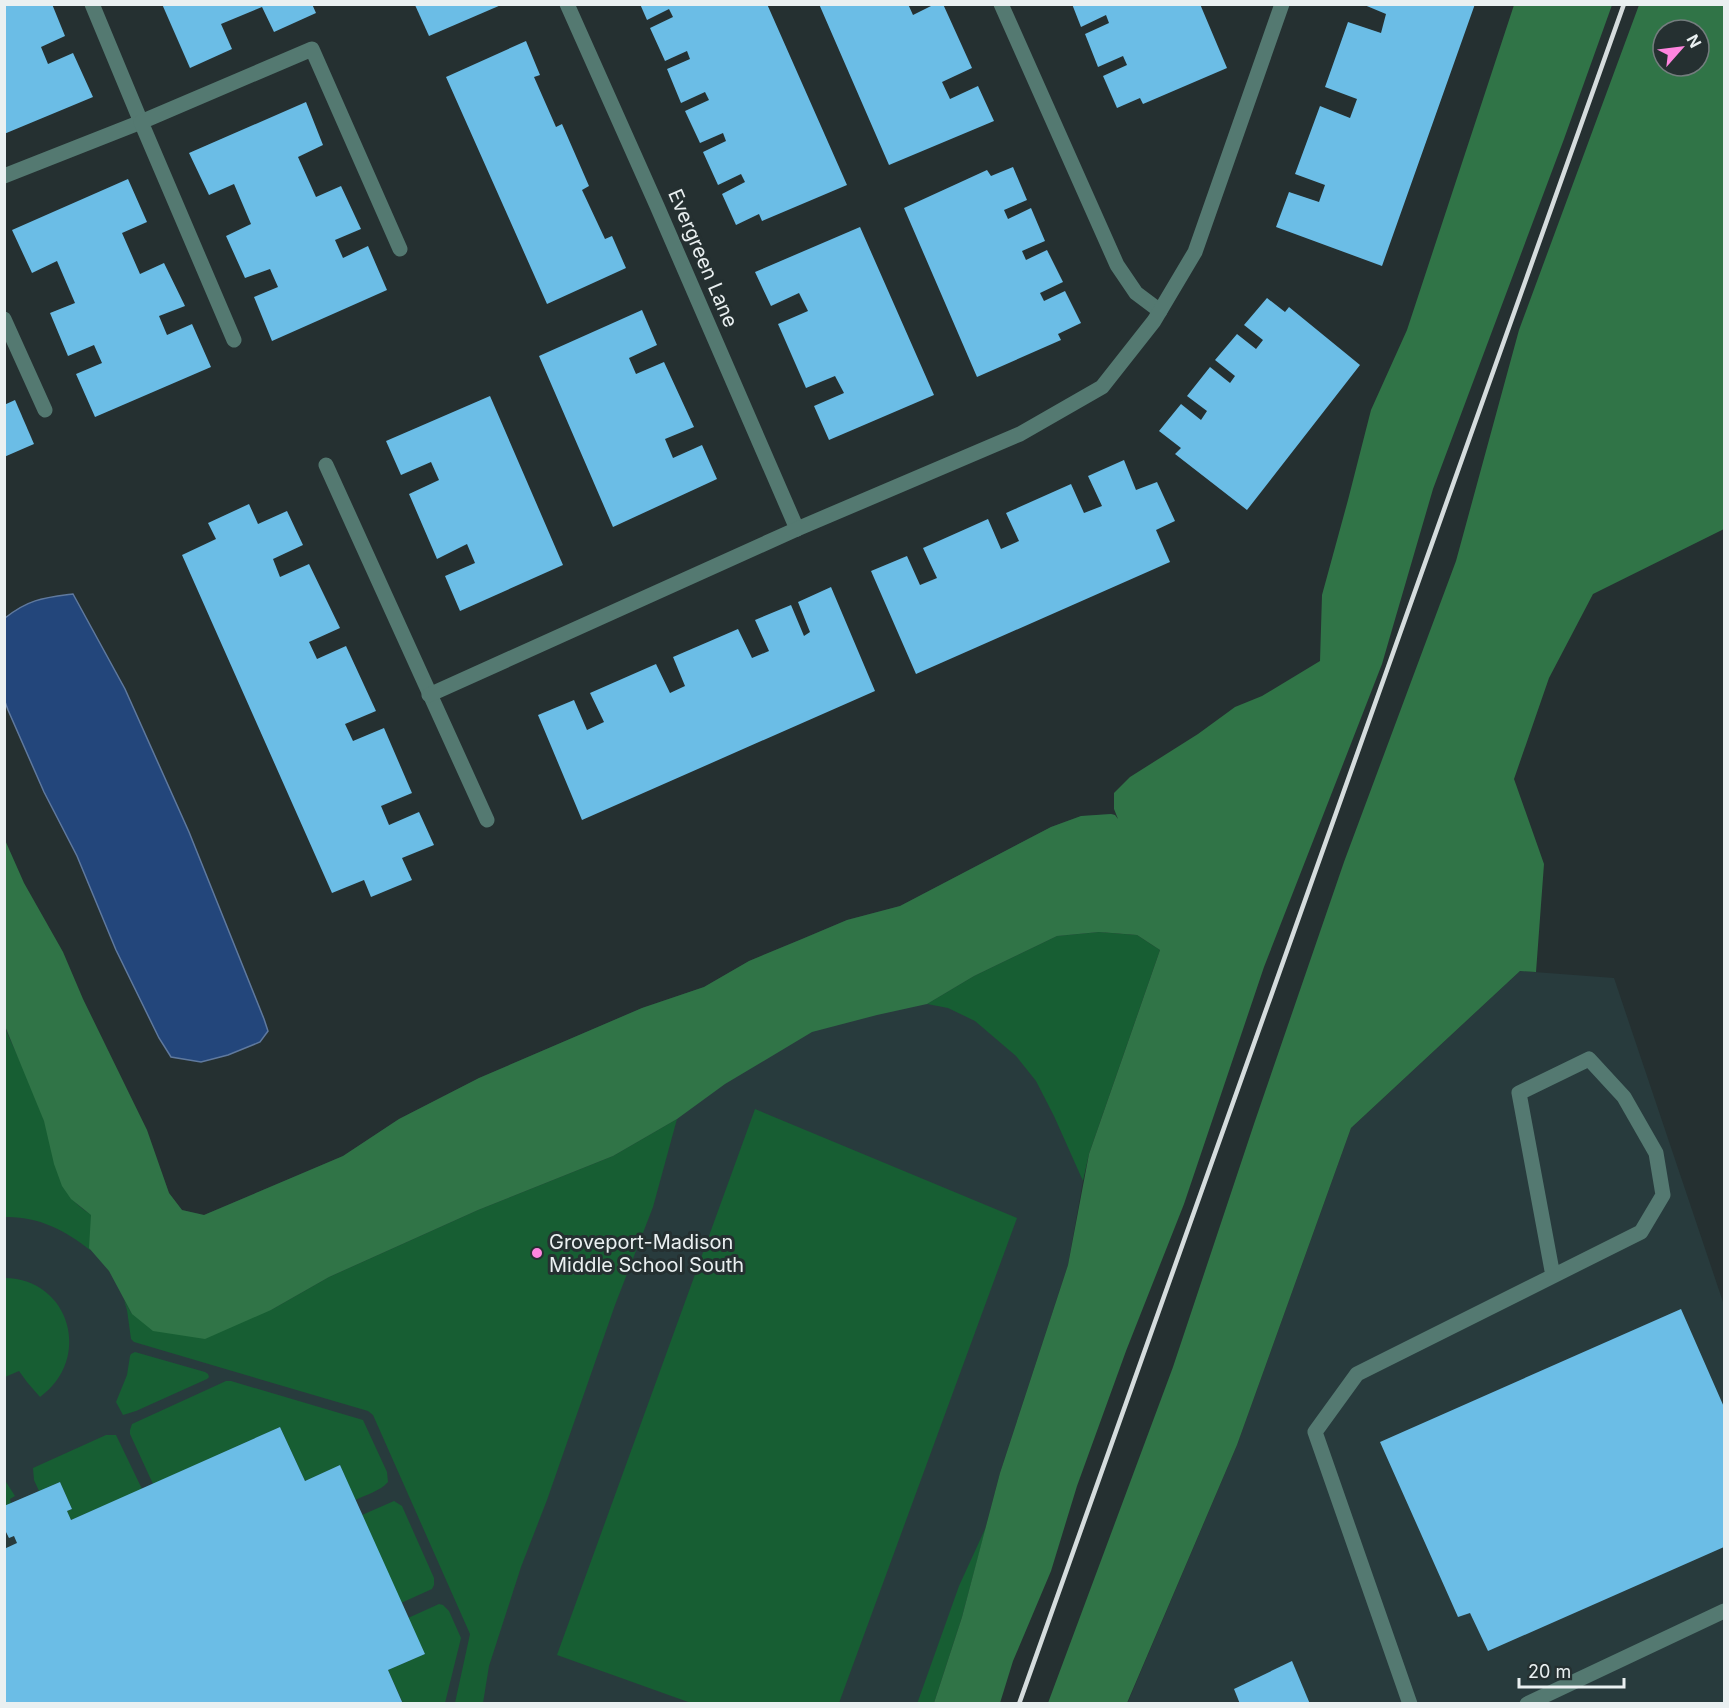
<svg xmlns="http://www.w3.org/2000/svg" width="1729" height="1708" viewBox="0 0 1729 1708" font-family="Inter,sans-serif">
<rect width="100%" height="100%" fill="#253031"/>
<!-- built -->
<g fill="#283b3d">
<polygon points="1111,814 1115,815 1083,1181 1068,1265 1000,1473 962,1617 934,1703 5,1703 4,868 158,1163 169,1193 182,1210 204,1215 343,1156 399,1119 479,1078 642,1008 704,987 749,961 802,939 847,920 900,906 1051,827 1081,816"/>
<polygon points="1520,971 1614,978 1724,1305 1724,1703 1127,1704 1237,1445 1351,1128"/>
</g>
<!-- green -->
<g fill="#175e33">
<polygon points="1099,932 1137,935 1160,950 1089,1154 1083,1181 1054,1116 1036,1081 1016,1056 975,1021 948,1008 927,1004 974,976 1057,936"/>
<path d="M4 1026C18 1057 33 1088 44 1120 56 1156 54 1194 92 1215L90 1250C65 1230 37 1216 5 1217Z"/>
<polygon points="755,1109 1017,1218 839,1703 691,1703 557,1655"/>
<polygon points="677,1119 653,1207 615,1305 547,1500 521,1567 489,1666 483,1703 455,1703 470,1634 373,1415 368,1411 134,1342 131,1339 127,1310 124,1300 132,1314 271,1310 329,1277 478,1210 613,1156"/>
<path d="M5 1278C70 1279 93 1359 40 1397L27 1382 19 1371 5 1377Z"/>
<polygon points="135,1352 205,1372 208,1374 209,1377 207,1379 136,1411 123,1415 116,1402 127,1375 130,1356 131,1354"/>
<path d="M226 1381H231L363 1420 387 1472 388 1482C380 1491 366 1495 355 1500L340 1465 305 1481 280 1427 153 1484 130 1434V1430L132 1424Z"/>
<polygon points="106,1435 116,1435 142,1489 71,1520 67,1511 72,1509 60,1482 39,1491 34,1480 33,1468"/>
<polygon points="5,1482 6,1482 15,1496 10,1499 11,1503 5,1506"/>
<polygon points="394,1501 402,1506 434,1578 434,1585 432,1589 401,1603 362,1515"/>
<polygon points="986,1527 962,1617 934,1703 917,1704 959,1586"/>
<polygon points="439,1604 443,1605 449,1611 461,1638 445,1703 403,1703 388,1670 425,1654 408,1618"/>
</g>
<!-- forest -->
<g fill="#307447" fill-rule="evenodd">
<polygon points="1514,5 1612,5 1564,139 1433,489 1382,664 1264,967 1184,1204 1126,1351 1077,1486 1051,1571 1013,1661 1000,1703 934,1703 962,1617 1000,1473 1068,1265 1089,1154 1160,950 1137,935 1099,932 1057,936 974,976 927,1004 877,1015 812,1032 725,1084 677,1119 613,1156 478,1210 329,1277 271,1310 205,1339 153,1331 132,1314 109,1271 89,1248 91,1215 71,1199 62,1186 54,1164 44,1121 5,1026 5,840 24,883 63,952 83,999 147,1130 169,1193 182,1210 204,1215 343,1156 399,1119 479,1078 642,1008 704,987 749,961 802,939 847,920 900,906 1051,827 1081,816 1111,814 1115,815 1118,819 1114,809 1114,793 1130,777 1198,734 1235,707 1262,696 1320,661 1322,595 1348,500 1371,410 1407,330"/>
<path d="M1639 5H1724V529L1593 594 1549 678 1514 779 1544 864 1536 972 1520 971 1351 1128 1237 1445 1127 1703H1048L1173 1367 1255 1121 1344 862 1456 561 1519 330ZM1663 30H1699V66H1663Z"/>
</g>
<!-- water -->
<path fill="#23467b" stroke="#5f799e" stroke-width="1.5" d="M73 594 125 689 189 832 264 1019 268 1031 260 1042 228 1055 201 1062 171 1057 159 1038 116 950 77 856 44 792 8 710 4 699 5 618C29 599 43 598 73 594Z"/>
<!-- building -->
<g fill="#6bbde6">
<polygon points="4,4 52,4 65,36 41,47 48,64 73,53 93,97 4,134"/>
<polygon points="162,4 312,4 316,13 274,32 262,7 221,24 232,49 190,68"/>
<polygon points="640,4 767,4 847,185 762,221 759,214 736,225 722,194 745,182 741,174 718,185 703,152 726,141 723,133 700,143 685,111 709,100 705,92 681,103 667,69 690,59 687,51 665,61 650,28 673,17 669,9 647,20"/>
<polygon points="819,4 908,4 913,15 935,4 943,4 972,68 942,82 950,99 978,86 994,121 889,165"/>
<polygon points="1072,4 1200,4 1227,68 1143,104 1140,98 1117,108 1103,76 1127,65 1123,56 1098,67 1085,34 1109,23 1106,15 1081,27"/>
<polygon points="1362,4 1475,4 1382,266 1276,227 1289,192 1319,202 1325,185 1295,174 1320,106 1350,118 1357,99 1325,87 1348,22 1381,33 1386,14"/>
<polygon points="415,5 501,5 429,36"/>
<polygon points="526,41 540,75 534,77 556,127 562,124 589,186 582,190 605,239 612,236 626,268 547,304 446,77"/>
<polygon points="306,102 323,145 298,157 316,197 341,186 361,229 335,240 343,258 368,246 387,290 272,341 254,297 278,287 270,269 245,278 226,236 251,224 234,184 209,195 189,153"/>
<polygon points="1013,167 1027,200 1004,210 1008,219 1031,208 1045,241 1022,251 1026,260 1047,250 1063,282 1040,293 1044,301 1065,291 1081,323 1058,334 1061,340 977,377 904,208 987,170 991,176"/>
<polygon points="128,179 147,222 122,233 140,274 164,263 185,306 159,316 167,335 192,324 211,367 95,417 76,374 102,363 94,345 68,356 50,313 75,303 57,261 32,273 12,230"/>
<polygon points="860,227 934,395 829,440 814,406 844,393 835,376 806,388 778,324 808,311 799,293 771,306 755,272"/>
<polygon points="1267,298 1285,312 1289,307 1360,365 1247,510 1175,454 1181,448 1159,431 1181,404 1201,420 1207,411 1187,396 1210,367 1230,383 1235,376 1215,360 1237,334 1256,349 1263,340 1244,325"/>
<polygon points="642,310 657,345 629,358 636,374 664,362 694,427 665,439 673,458 702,445 717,479 613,527 539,356"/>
<polygon points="490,396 563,565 460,611 445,576 475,563 467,544 437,559 409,494 439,480 431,462 401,475 386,441"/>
<polygon points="15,400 34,444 4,457 4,405"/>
<polygon points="1124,460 1136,490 1157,482 1175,521 1156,530 1170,562 916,674 871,571 907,556 920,585 937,578 923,548 988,519 1001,549 1019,541 1006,513 1071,484 1084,513 1102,506 1088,476"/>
<polygon points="249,504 258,524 287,511 303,545 273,559 280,577 309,564 340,628 309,642 317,659 346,646 376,711 345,724 353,741 384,728 412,793 381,806 389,825 419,812 434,845 402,858 412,880 371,897 364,880 332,893 182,555 216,539 208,523"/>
<polygon points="831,587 875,691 582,820 538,715 574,700 587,730 604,722 590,693 656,664 670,693 685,686 673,657 738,629 752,658 769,651 755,620 791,605 804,636 810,632 798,602"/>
<polygon points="1681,1309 1724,1407 1724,1547 1488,1651 1470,1613 1458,1617 1380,1442"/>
<polygon points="280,1427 305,1481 340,1465 425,1654 388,1670 403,1704 4,1704 4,1549 17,1543 14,1536 9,1538 4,1528 4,1506 60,1482 72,1509 67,1511 71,1520"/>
<polygon points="1292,1661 1310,1704 1240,1704 1234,1689"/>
</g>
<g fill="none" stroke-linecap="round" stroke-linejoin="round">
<!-- minor -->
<g stroke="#547971" stroke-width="15">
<polyline points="567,4 657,206 797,529"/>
<polyline points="1001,4 1117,265 1136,293 1160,311"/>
<polyline points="4,176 141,122 92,4"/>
<polyline points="4,319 45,410"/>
<polyline points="234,340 141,122 312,49 400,249"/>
<polyline points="326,465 487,820"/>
<polyline points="429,695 797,529 1020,434 1102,387 1154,321 1195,252 1282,4"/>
<polyline points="1410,1704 1315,1432 1357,1374 1641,1232 1663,1195 1656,1153 1624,1097 1589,1059 1519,1093 1553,1276"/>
<polyline points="1527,1704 1724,1611"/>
</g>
<!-- rail -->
<polyline stroke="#d5dcdd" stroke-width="4.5" points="1019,1704 1624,4"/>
</g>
<!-- markers -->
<circle fill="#ff85df" stroke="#253031" stroke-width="2" cx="537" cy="1253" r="6"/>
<g text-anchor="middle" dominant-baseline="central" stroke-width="6" stroke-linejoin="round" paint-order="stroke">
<!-- street labels -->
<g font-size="20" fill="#eaf0f1" stroke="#253031">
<text transform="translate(703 258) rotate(67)">Evergreen Lane</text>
</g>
<!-- poi labels -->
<g font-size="20" fill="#eaf0f1" stroke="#253031" text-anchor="start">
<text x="549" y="1242">Groveport-Madison<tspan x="549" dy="23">Middle School South</tspan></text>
</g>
</g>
<!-- border -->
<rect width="1729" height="1708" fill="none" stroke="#eaf0f1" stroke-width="12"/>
<!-- north arrow -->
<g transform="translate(1681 48) rotate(62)"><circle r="28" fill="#253031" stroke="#747d7e" stroke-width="1.5"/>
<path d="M0-4.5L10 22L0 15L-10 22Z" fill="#ff85df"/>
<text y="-9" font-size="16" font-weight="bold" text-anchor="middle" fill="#eaf0f1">N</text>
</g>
<!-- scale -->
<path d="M1519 1678v9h105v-9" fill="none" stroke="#eaf0f1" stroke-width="3"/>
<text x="1528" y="1678" font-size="18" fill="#eaf0f1" stroke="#253031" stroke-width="4.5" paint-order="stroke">20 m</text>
</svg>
